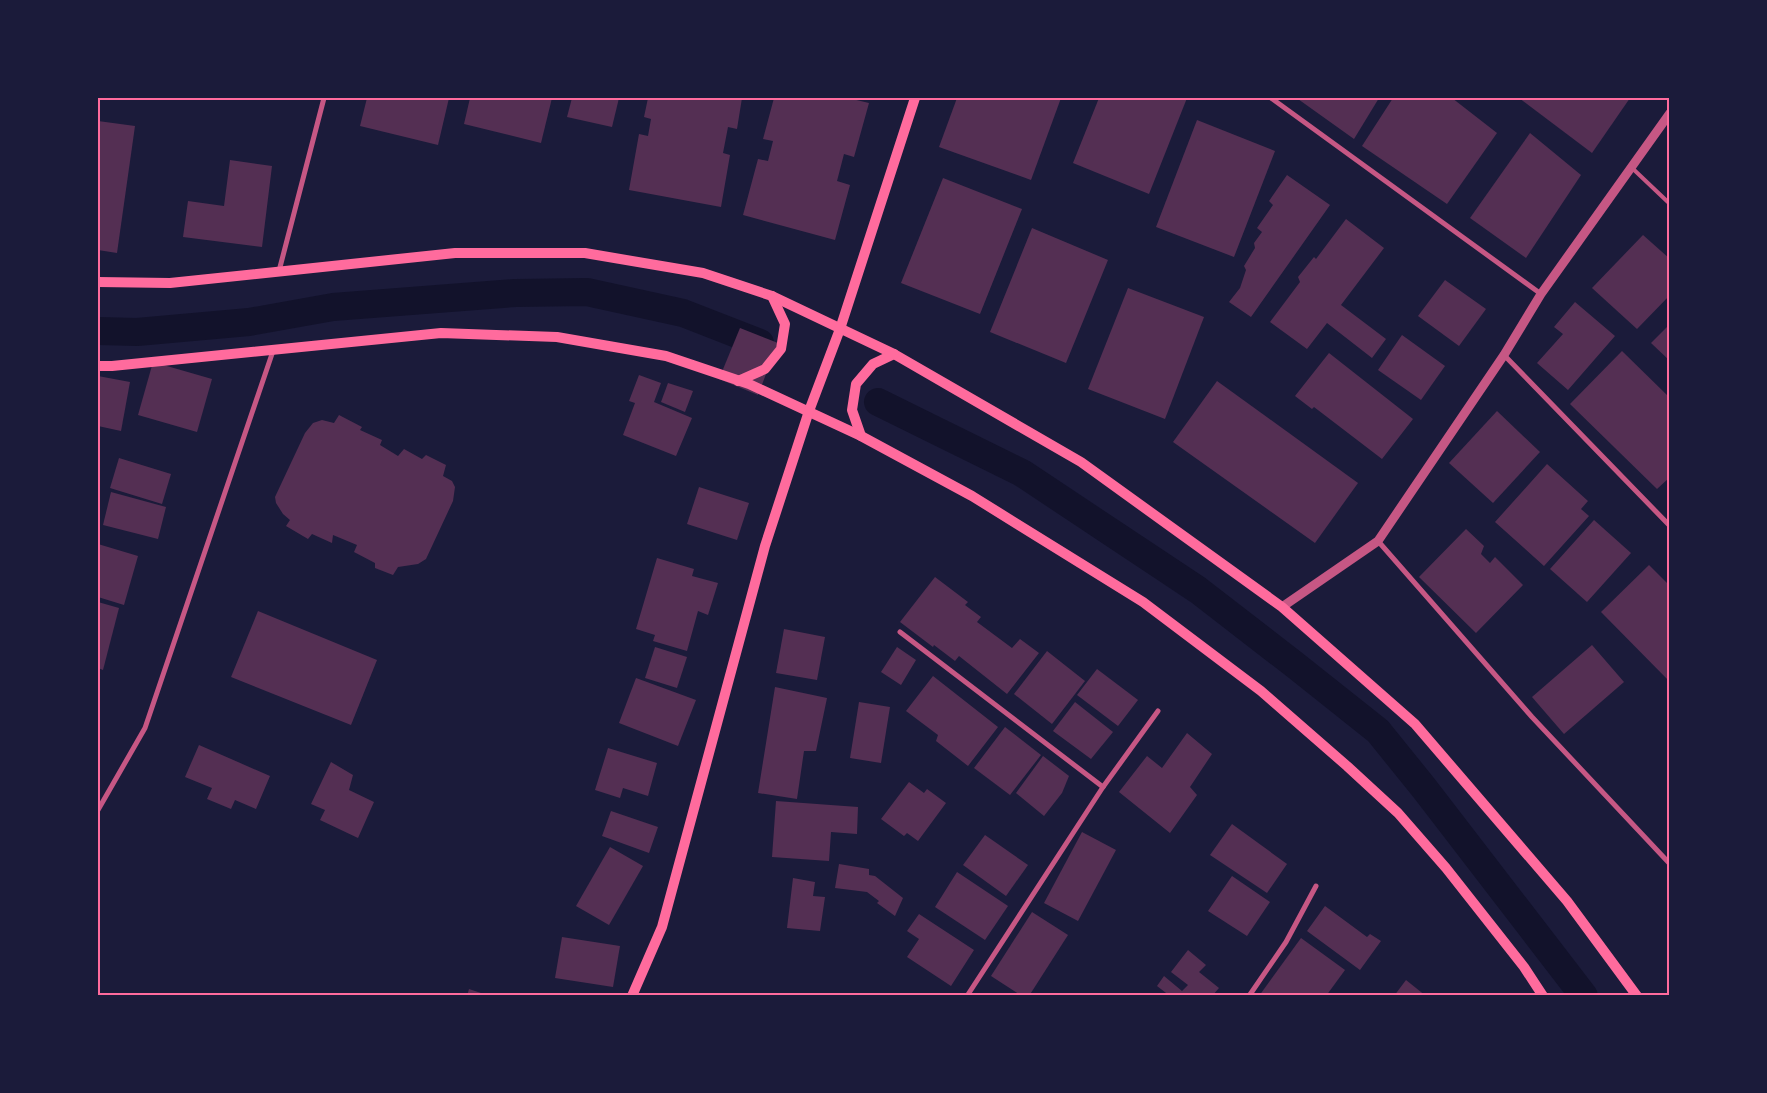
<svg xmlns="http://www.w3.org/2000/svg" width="1767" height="1093" viewBox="0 0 1767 1093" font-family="Arial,sans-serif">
<rect width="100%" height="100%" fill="#1b1b3a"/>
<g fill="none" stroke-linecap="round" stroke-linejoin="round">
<!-- canal -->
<g stroke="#12122b" stroke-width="28">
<polyline points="98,331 137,332 249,322 333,307 515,293 587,292 683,313 760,343"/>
<polyline points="878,402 1022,473 1198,590 1295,665 1378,731 1424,788 1584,996"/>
</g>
</g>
<!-- building -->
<g fill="#542f53">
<polygon points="367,98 449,98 438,145 360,126"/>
<polygon points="470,98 552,98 541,143 464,124"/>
<polygon points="572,98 619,98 612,127 567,117"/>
<polygon points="648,98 742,98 737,129 728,127 723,153 730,155 721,207 629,190 639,134 648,136 651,119 644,117"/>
<polygon points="774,98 848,98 869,103 854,157 844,154 837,181 850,185 835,240 743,215 758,159 768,161 773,141 763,139"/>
<polygon points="957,98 1061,98 1031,180 939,147"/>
<polygon points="1099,98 1187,98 1149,194 1073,163"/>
<polygon points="1393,98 1452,98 1497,133 1447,204 1362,146"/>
<polygon points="1519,98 1630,98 1592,153"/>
<polygon points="1298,99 1298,98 1379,98 1354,139"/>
<polygon points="1197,120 1275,151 1234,257 1156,227"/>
<polygon points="98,121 135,126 117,253 98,250"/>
<polygon points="1530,133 1581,175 1526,258 1470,218"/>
<polygon points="230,160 272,166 262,247 183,237 188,201 224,206"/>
<polygon points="1287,175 1330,205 1251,317 1229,302 1240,288 1246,270 1244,266 1255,248 1254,243 1262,232 1257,228 1273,205 1269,201"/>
<polygon points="943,178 1022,209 980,314 901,283"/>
<polygon points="1346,219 1384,248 1341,305 1386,339 1372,358 1327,323 1307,349 1270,322 1300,282 1298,277 1314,257 1316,259"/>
<polygon points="1032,228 1108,260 1066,363 990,332"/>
<polygon points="1643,235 1670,259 1670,295 1637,329 1592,288"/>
<polygon points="1445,280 1486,309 1459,346 1418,316"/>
<polygon points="1128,288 1204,317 1165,419 1088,389"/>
<polygon points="1575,302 1615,336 1568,390 1537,363 1563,334 1554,327"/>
<polygon points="1670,324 1670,361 1651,343"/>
<polygon points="740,328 778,343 758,395 719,379"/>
<polygon points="1402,335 1445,366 1421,400 1378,370"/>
<polygon points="1622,351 1670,398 1670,477 1657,489 1570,404"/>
<polygon points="1329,353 1413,419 1382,459 1314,407 1312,409 1295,396"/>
<polygon points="153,362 212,379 197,432 138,415"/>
<polygon points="639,375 661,383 654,402 692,418 676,456 623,435 635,403 629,401"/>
<polygon points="98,376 130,382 121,431 98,426"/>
<polygon points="1217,381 1358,483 1315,543 1173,442"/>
<polygon points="668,383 693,391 685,412 661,402"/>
<polygon points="1497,411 1540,452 1493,503 1449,463"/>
<polygon points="339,415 362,427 360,430 382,440 380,445 398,456 404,449 422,459 426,455 446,465 443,476 452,481 455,487 453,501 426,559 418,564 398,567 393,575 375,568 375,563 354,552 357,545 333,535 332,543 312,534 308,539 286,526 290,520 283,514 276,503 275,497 305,433 313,423 322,420 334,423"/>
<polygon points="119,458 171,474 162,504 110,488"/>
<polygon points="1547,464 1588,501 1581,509 1589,516 1544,566 1495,522"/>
<polygon points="699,487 749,503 737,540 687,524"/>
<polygon points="111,492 166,507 158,539 103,525"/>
<polygon points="1594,520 1631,553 1587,602 1550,569"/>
<polygon points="1466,529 1484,546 1481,554 1490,563 1495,557 1523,585 1476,633 1419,577"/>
<polygon points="98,544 138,556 124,605 98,597"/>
<polygon points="657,558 694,569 692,576 718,583 708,615 698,611 687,651 653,641 655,635 636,629"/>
<polygon points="1649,565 1670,586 1670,682 1601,612"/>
<polygon points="935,577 968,602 965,605 981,617 977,622 1012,648 1020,639 1039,653 1007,694 959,656 955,661 934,645 933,647 900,622"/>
<polygon points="98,602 119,608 103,670 98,668"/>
<polygon points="258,611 377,660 351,725 231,677"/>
<polygon points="784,629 825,637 817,680 776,673"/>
<polygon points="1592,645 1624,682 1564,734 1532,697"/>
<polygon points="655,647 687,657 677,688 645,678"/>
<polygon points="897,647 916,660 901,685 881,672"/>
<polygon points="1047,651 1085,681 1052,724 1014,694"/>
<polygon points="1097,669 1138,700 1118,726 1077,695"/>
<polygon points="933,676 998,727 968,766 936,741 938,735 906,711"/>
<polygon points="636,678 696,700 678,746 619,723"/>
<polygon points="775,687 827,698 816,751 804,751 797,799 758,793"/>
<polygon points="859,702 890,707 881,763 850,758"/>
<polygon points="1075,702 1113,732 1091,759 1053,731"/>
<polygon points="1005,727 1041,755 1010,795 974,768"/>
<polygon points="1187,733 1212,754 1190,787 1197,795 1170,833 1119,792 1147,756 1162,768"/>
<polygon points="199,745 270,776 256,809 235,800 231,809 207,799 212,788 185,777"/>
<polygon points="608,748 657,763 648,796 623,788 620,798 595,790"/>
<polygon points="1043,756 1069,776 1062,793 1044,816 1016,793"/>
<polygon points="331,762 353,775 349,790 374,802 358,838 320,820 325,810 311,804"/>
<polygon points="909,782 924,793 927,789 946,803 918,841 907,833 904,836 881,819"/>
<polygon points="776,801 858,807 857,834 831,832 829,861 772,857"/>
<polygon points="611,811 658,827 649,853 602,836"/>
<polygon points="1232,824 1287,864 1267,893 1210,855"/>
<polygon points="1082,832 1116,850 1078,921 1044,903"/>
<polygon points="985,835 1028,865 1006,896 963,865"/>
<polygon points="610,847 643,866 609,925 576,906"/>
<polygon points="839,864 869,869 869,875 875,876 903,898 895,916 877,903 879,901 867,892 835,888"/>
<polygon points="957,872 1008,906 985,940 935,907"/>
<polygon points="1232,876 1270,902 1247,936 1208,911"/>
<polygon points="793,878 815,882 813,896 825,897 820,931 787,928"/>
<polygon points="1325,906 1367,937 1370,934 1381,941 1360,970 1307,931"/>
<polygon points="1032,912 1068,935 1029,996 1022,996 991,976"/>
<polygon points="919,914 974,950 951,986 907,957 919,939 907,931"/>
<polygon points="562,937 620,946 613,987 555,978"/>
<polygon points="1301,938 1345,970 1326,996 1259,996"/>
<polygon points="1188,950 1206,965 1199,972 1219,988 1212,996 1182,996 1180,994 1178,996 1170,996 1157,986 1164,976 1182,991 1188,985 1171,972"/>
<polygon points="1406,980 1426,996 1394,996"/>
<polygon points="469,989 487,995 487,996 467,996"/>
</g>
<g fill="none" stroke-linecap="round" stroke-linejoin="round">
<!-- service -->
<polyline stroke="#c65784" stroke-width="4" points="1631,167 1670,204"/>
<!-- minor -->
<g stroke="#c65784" stroke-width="5">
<polyline points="1271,98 1541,294"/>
<polyline points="279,271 324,98"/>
<polyline points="1504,355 1670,526"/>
<polyline points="1378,541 1532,717 1670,864"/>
<polyline points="900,632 1103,787"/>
<polyline points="98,810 145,728 273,351"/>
<polyline points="967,996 1103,787 1158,711"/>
<polyline points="1249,996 1286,942 1316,886"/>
</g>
<!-- tertiary -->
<polyline stroke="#c65784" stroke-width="9" points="1282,607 1378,541 1504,355 1541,294 1670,113"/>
<!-- secondary -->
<g stroke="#ff6b9d" stroke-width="10">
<polyline points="98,282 170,283 455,253 585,253 703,273 772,296 894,354 1081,462 1282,607 1415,724 1567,901 1637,996"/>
<polyline points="98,366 112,366 441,333 557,337 666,356 749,384 861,436 972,496 1143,602 1261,691 1347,766 1398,813 1446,868 1524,967 1543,996"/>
<polyline points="738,381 765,369 781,349 785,324 772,296"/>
<polyline points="861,436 852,410 856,384 873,364 894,354"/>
<polyline points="632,996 662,927 765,546 809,411 840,329 915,98"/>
</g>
</g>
<!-- border -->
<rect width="1767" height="1093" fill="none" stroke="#1b1b3a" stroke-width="198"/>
<rect x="99" y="99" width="1569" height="895" fill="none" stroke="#ff6b9d" stroke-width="2"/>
</svg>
